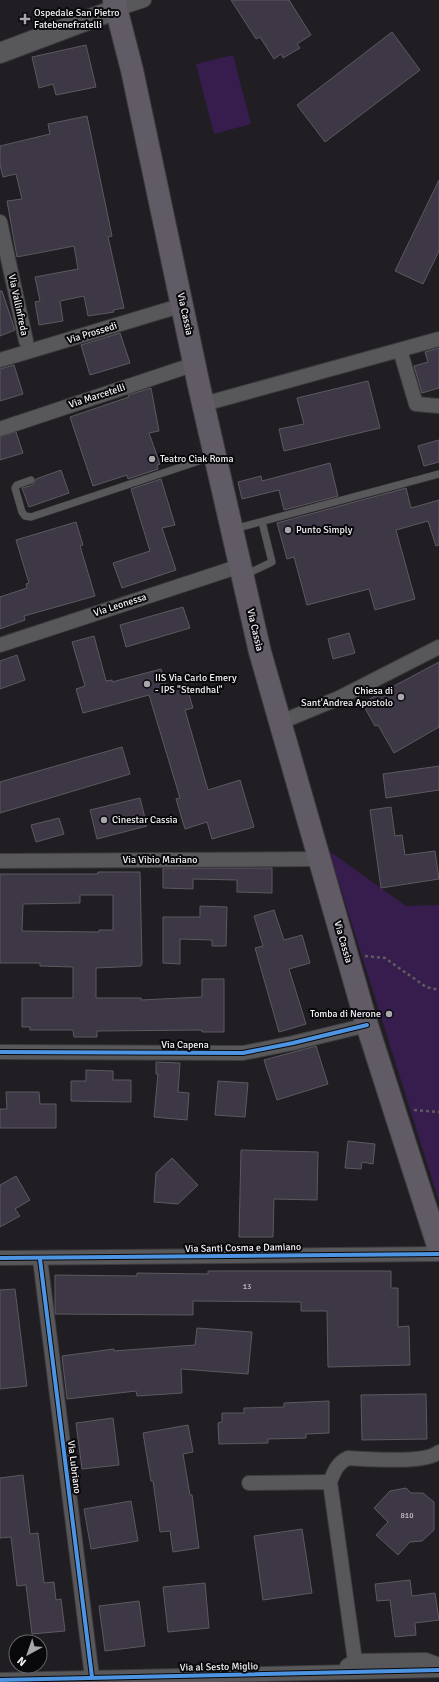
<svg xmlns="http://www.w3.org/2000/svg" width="439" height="1682" viewBox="0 0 439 1682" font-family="Signika,sans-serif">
<rect width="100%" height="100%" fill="#201e23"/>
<!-- green -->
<g fill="#361d4e">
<polygon points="233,55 251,124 214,134 196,64"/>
<polygon points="329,851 406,906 439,905 439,1201"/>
</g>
<!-- building -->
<g fill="#3e3746" stroke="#5b5a5e" fill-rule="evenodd">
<polygon points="231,0 289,0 311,35 297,44 300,48 283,58 281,54 274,59 260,37 256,39"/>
<polygon points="392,32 420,70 325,142 297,105"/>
<polygon points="86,45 96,87 56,95 53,84 39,88 32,57"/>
<polygon points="87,116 112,236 108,237 124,308 113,310 114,312 88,316 84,296 60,301 63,321 39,325 35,302 40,301 35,277 78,269 74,246 17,257 7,201 22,199 16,174 3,177 0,165 0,146 50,134 48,124"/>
<polygon points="439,180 439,251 423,284 395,271"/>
<polygon points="0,291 2,291 15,330 0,336"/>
<polygon points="120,333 130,363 90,375 81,345"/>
<polygon points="439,348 439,388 422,393 414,366 428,362 425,352"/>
<polygon points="14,365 23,394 0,401 0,369"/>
<polygon points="368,381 380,428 284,451 279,429 304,424 297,398"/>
<polygon points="151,388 159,431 149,433 160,464 157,465 158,469 128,479 127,475 93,486 70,417 129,397 128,395"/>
<polygon points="16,432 23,453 0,460 0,437"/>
<polygon points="439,440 439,462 424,466 418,446"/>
<polygon points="330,463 338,496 284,510 279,490 242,499 238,482 261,476 262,481"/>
<polygon points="61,470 69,493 29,507 22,488 33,485 36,479"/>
<polygon points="161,479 175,525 162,528 176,570 122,588 113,563 150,551 131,489"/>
<polygon points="406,488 411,508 439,500 439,545 436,546 428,521 396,530 415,599 375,610 369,589 307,605 294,557 287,559 277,523"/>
<polygon points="76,522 83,545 80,546 95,596 24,616 25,620 0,629 0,597 27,588 26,584 29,583 16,540"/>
<polygon points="183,607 190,628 126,647 120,625"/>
<polygon points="349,633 355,653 333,659 328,639"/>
<polygon points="94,636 106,681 112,680 112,682 161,669 167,689 186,684 193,708 185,710 208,790 240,780 254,827 212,839 207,822 185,829 176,799 180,798 149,695 83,713 76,689 85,686 72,642"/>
<polygon points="17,655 25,680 0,689 0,661"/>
<polygon points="439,662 439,727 394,753 378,725 375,726 362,703"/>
<polygon points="122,747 130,774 0,813 0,782"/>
<polygon points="439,766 439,790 386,798 383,774"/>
<polygon points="140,798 147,826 97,839 90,810"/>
<polygon points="391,807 395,836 402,835 405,855 435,851 439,879 381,888 370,810"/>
<polygon points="59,818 64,834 36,842 31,825"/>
<polygon points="163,868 272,868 272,893 237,892 237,880 193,879 193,889 163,888"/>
<path d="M98 872H140L142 963 141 966 96 968V998H141V1000L202 997V979H224V1032H202V1030L97 1031V1037H74L73 1030H30V1027H22V998H73V967L40 966V963H0V874H98ZM80 895H113V930H99V932L22 931 23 904 80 903Z"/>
<polygon points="200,906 227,907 226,946 212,946 212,940 180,939 180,964 163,963 163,917 200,917"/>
<polygon points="274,910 284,940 302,935 310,963 289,969 306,1024 279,1032 255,948 263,946 254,916"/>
<polygon points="316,1046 328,1084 277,1100 264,1060"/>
<polygon points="156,1062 180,1063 178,1092 189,1093 187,1120 154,1117 158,1074 156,1074"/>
<polygon points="86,1070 113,1071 113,1080 131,1080 131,1102 71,1101 71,1081 86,1081"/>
<polygon points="218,1081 248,1083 245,1117 215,1115"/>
<polygon points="6,1092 39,1092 40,1104 56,1104 56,1128 0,1128 0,1109 7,1109"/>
<polygon points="348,1141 375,1144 373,1164 362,1162 361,1169 345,1168"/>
<polygon points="241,1150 318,1152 317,1200 274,1199 273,1237 239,1237"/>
<polygon points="172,1158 198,1185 178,1204 154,1202 156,1173"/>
<polygon points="16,1176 30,1200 15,1209 20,1216 0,1227 0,1185"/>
<polygon points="208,1271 391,1271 391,1288 398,1288 398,1327 409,1326 410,1365 328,1367 327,1311 301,1311 301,1302 193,1301 193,1315 55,1314 55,1275 137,1276 137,1273 208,1274"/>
<polygon points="15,1289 27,1386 0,1389 0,1290"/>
<polygon points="197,1328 252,1332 248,1374 181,1369 182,1393 137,1396 136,1391 67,1399 62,1356 114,1349 114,1351 195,1345"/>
<polygon points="426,1394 427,1439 362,1440 361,1395"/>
<polygon points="329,1401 329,1433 306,1434 306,1438 268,1439 268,1443 219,1444 218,1423 222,1422 222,1413 244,1413 244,1408 284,1407 284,1403"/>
<polygon points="113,1418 119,1465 82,1469 76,1423"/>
<polygon points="188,1425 193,1452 183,1454 190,1495 192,1495 199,1548 173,1552 170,1531 160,1532 153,1481 151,1481 143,1433"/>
<polygon points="23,1475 30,1534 38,1533 44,1583 54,1582 56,1600 61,1599 65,1631 32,1634 26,1585 17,1586 11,1537 0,1538 0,1478"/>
<polygon points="406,1488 411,1493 423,1493 434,1502 434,1530 422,1541 410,1542 398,1555 376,1535 388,1522 374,1508 390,1491"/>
<polygon points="131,1501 138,1541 91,1549 84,1509"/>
<polygon points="302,1529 312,1593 263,1600 254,1536"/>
<polygon points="410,1580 412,1596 435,1593 439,1620 415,1623 416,1635 395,1637 390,1600 377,1601 375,1584"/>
<polygon points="205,1583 209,1628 168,1632 163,1587"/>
<polygon points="139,1601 145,1646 105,1651 99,1606"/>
</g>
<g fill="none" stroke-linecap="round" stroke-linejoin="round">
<!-- lane casing -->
<g stroke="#3c3b3e" stroke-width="8">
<g id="lane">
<polyline points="31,480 17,485 15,488 22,512 25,516 31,517 214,456"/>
<polyline points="234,529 439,474"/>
<polyline points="245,575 272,562 262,522"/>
</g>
</g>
<!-- street casing -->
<g stroke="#3c3b3e" stroke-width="16">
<g id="street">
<polyline points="117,9 144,0"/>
<polyline points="0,222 26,341"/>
<polyline points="400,350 416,404 439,406"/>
<polyline points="0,360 183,305"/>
<polyline points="204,404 439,339"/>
<polyline points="0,429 195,364"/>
<polyline points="0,645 240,566"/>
<polyline points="281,722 339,698 439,647"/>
<polyline points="0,861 319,859"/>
<polyline points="0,1052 243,1053 293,1043 367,1025"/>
<polyline points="0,1258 439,1254"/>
<polyline points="40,1259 92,1677"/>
<path d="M330 1482C334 1472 337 1463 348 1458 367 1459 425 1464 439 1452"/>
<polyline points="249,1483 330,1482 355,1661"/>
<polyline points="347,1666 355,1661 426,1660 439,1665"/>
<polyline points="0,1680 439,1670"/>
</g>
</g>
<!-- secondary casing -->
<g stroke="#3c3b3e" stroke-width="22">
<polyline id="secondary" points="0,53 117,9"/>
</g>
<!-- primary casing -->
<g stroke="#3c3b3e" stroke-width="24">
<polyline id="primary" points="114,0 132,70 199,386 260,652 367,1025 439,1249"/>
</g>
<!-- path -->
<g stroke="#5d5c5f" stroke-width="2.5" stroke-dasharray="3 3" stroke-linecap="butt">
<polyline points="365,956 385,958 426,987 439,990"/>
<polyline points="414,1110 439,1112"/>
</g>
<!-- lane -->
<use href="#lane" stroke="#58575a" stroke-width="7"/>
<!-- street -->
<use href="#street" stroke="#58575a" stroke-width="14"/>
<!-- secondary -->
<use href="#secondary" stroke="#58575a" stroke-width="20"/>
<!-- primary -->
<use href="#primary" stroke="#615b65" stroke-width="22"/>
<!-- cycleway casing -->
<g stroke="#09080b" stroke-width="6">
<g id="cycleway">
<polyline points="0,1052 243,1053 293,1043 367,1025"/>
<polyline points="0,1258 439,1254"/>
<polyline points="40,1259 92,1677"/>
<polyline points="0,1680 439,1670"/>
</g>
</g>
<!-- cycleway -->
<use href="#cycleway" stroke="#4d94e3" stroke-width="4"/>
</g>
<!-- markers -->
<g fill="#a9a7ac" stroke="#09080b" stroke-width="1.5">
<path d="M23 13h4v4h4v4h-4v4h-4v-4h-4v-4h4z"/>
<circle cx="152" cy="459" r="4"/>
<circle cx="288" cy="530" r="4"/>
<circle cx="147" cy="684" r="4"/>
<circle cx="401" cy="697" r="4"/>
<circle cx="104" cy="820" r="4"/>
<circle cx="389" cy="1014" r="4"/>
</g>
<g text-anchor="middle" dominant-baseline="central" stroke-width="4" stroke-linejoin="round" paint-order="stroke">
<!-- number labels -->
<g font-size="8" fill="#c6c2ca">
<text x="247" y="1286">13</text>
<text x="407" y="1515">810</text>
</g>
<!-- poi labels -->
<g font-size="10" fill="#f3f1f6" stroke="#09080b" text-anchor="start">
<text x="34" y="13">Ospedale San Pietro<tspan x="34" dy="12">Fatebenefratelli</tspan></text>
<text x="160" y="459">Teatro Ciak Roma</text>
<text x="296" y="530">Punto Simply</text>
<text x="155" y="678">IIS Via Carlo Emery<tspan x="155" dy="12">- IPS "Stendhal"</tspan></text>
<text x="393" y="691" text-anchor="end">Chiesa di<tspan x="393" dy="12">Sant'Andrea Apostolo</tspan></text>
<text x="112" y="820">Cinestar Cassia</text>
<text x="381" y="1014" text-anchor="end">Tomba di Nerone</text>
</g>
<!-- street labels -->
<g font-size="10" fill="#f3f1f6" stroke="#09080b">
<text transform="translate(18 305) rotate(78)">Via Vallinfreda</text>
<text transform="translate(185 314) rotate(78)">Via Cassia</text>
<text transform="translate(92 333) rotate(-17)">Via Prossedi</text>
<text transform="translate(97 396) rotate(-18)">Via Marcetelli</text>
<text transform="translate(120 605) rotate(-18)">Via Leonessa</text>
<text transform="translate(255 630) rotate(77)">Via Cassia</text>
<text x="160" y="860">Via Vibio Mariano</text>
<text transform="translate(343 942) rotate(74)">Via Cassia</text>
<text x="185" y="1045">Via Capena</text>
<text transform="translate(243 1248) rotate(-1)">Via Santi Cosma e Damiano</text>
<text transform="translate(74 1467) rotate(83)">Via Lubriano</text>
<text transform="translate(219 1667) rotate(-1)">Via al Sesto Miglio</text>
</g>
</g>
<!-- north arrow -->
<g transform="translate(28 1654) rotate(220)"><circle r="19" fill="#09080b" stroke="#676569"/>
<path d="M0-3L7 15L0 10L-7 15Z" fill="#a9a7ac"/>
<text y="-6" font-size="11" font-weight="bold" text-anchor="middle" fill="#f3f1f6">N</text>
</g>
</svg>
